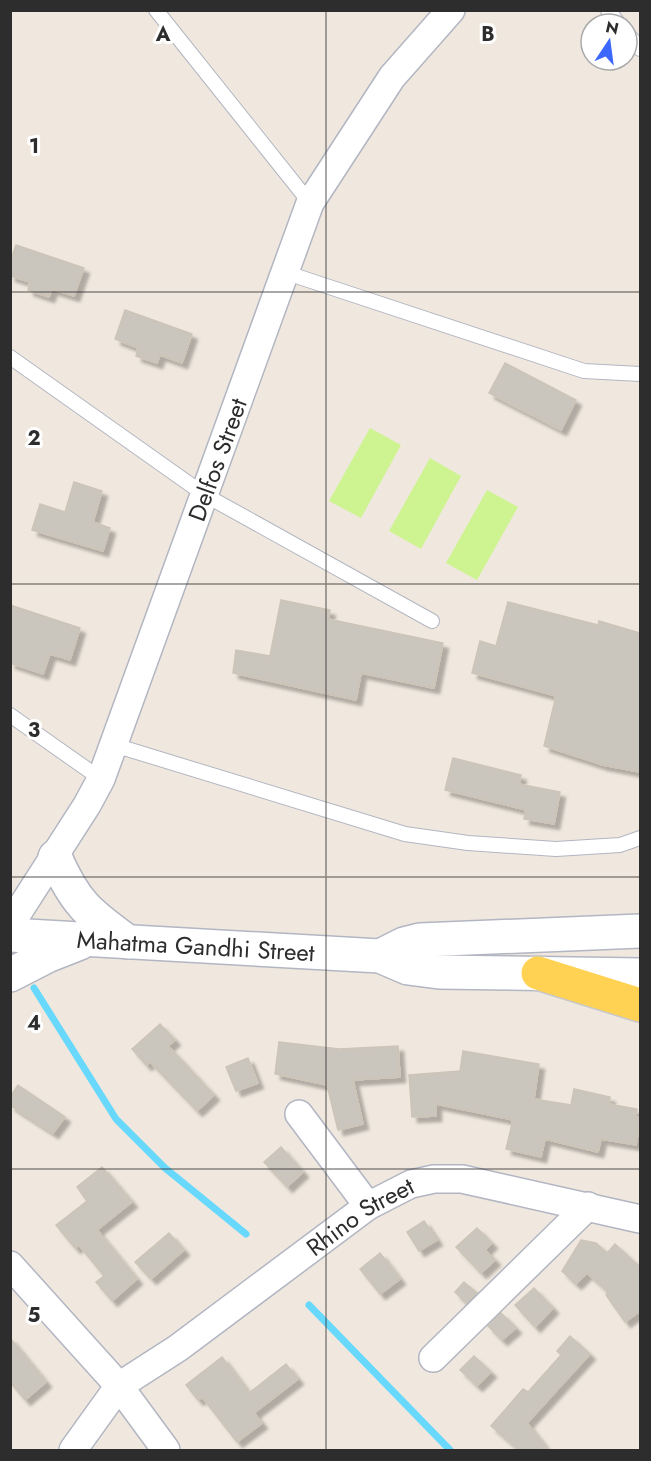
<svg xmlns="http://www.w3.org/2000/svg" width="651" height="1461" viewBox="0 0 651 1461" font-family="Jost,sans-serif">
<defs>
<filter id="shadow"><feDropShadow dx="5.5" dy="5.5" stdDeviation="1.5" flood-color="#0004"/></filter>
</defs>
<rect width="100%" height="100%" fill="#f0e8de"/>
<!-- pitch -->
<g fill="#cdf491">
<polygon points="370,428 401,445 361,518 329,501"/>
<polygon points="430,458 461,476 421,549 389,531"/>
<polygon points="487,490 518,507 477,580 446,563"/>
</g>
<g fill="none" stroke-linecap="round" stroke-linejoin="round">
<!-- stream -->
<g stroke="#68d9fc" stroke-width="7">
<polyline points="34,988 116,1119 165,1168 246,1234"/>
<polyline points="309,1305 450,1450"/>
</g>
</g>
<!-- building -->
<g fill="#cbc6bd" stroke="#ccc4b7" stroke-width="1.5" filter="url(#shadow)">
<polygon points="16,245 84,268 74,296 52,289 49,297 28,290 30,282 10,276 10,262"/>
<polygon points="125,310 192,334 182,363 160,355 157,363 136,356 138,348 115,339"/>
<polygon points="505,363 576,400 561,430 489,393"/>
<polygon points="74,482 102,491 93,522 110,528 103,551 32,530 40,504 65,512"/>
<polygon points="281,600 330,610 328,619 443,643 434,688 361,673 356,700 233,673 236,650 270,656"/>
<polygon points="508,602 598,625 599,621 640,633 640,772 603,765 544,746 556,696 472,673 480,641 496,646"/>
<polygon points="10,605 80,628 70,660 50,654 43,674 10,663"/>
<polygon points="453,758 521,775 519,784 560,792 554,824 524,819 526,810 445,790"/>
<polygon points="160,1024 175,1040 168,1046 214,1095 197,1111 150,1062 146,1065 132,1049"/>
<polygon points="279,1042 339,1049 398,1046 400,1077 353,1080 363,1124 338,1130 327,1085 275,1074"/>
<polygon points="463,1051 539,1064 534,1099 571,1105 574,1089 610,1097 609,1104 637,1109 636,1117 640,1118 640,1121 636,1145 601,1139 598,1152 545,1139 541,1157 506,1149 513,1120 436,1104 436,1116 412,1117 409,1075 460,1071"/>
<polygon points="248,1058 258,1083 236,1091 226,1067"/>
<polygon points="18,1085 65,1117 53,1133 10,1105 10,1097"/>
<polygon points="281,1147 303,1172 287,1187 264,1162"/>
<polygon points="102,1167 132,1202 97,1230 137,1279 112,1301 96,1282 104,1276 79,1245 75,1248 56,1225 87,1201 77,1187"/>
<polygon points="424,1221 437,1240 419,1251 407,1232"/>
<polygon points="477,1228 492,1243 485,1250 495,1260 481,1273 456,1247"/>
<polygon points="169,1233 184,1250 151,1279 135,1262"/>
<polygon points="581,1240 596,1243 607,1253 615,1244 640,1267 640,1311 625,1322 606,1295 608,1292 587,1273 576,1284 562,1271"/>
<polygon points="380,1253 400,1279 380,1294 360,1269"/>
<polygon points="464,1282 477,1293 466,1303 455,1292"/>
<polygon points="534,1288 553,1308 535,1327 515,1305"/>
<polygon points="501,1313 516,1328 502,1340 488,1326"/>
<polygon points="570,1336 590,1354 527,1423 548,1450 519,1450 491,1426 523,1389 528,1392 561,1355 557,1351"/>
<polygon points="10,1338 46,1382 25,1400 10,1382"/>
<polygon points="474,1356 491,1372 477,1386 460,1370"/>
<polygon points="222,1357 249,1393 286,1364 298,1379 254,1413 262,1423 237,1442 202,1397 198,1400 186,1385"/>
</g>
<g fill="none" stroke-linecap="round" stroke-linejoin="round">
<!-- lane casing -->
<g stroke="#b2b6c2" stroke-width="16">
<g id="lane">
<polyline points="156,10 310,203"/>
<polyline points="608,10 619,24"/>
<polyline points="627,33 640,49"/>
<polyline points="287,273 584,371 640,374"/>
<polyline points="10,357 205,495 432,621"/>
<polyline points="10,715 101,779"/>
<polyline points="114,745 405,834 468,843 556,849 620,845 640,838"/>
</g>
</g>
<!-- street casing -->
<g stroke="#b2b6c2" stroke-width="30">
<g id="street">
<path id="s1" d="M10 925 87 805 101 779 310 203 392 77 451 10"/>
<polyline points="299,1114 368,1206"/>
<polyline points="10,1265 119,1386 166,1450"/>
<polyline points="433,1358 588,1206"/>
<path id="s2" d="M73 1450 119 1386 178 1348 368 1206 411 1184 434 1179H462L640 1219"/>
</g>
</g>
<!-- secondary casing -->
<g stroke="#b2b6c2" stroke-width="36">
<g id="secondary">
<path d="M55 857C75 903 88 913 128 942"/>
<path id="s3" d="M10 935 380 956 408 968 439 972 640 975"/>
<polyline points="380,956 404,944 420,940 640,931"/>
<polyline points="10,975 47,956 80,943"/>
</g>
</g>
<!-- primary casing -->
<g stroke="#c8c8c8" stroke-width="36">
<polyline id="primary" points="538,973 640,1005"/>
</g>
<!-- lane -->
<use href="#lane" stroke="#fff" stroke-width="14"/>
<!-- street -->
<use href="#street" stroke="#fff" stroke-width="27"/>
<!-- secondary -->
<use href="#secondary" stroke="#fff" stroke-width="33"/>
<!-- primary -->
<use href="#primary" stroke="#ffd254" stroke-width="33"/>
</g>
<!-- grid -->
<path fill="none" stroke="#2d2d2d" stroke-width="1.5" stroke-opacity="0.55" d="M326 10V1450M10 292H640M10 584H640M10 877H640M10 1169H640"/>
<g text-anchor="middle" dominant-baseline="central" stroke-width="6" stroke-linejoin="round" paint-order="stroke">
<!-- street labels -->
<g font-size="24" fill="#2d2d2d" stroke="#fff">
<text stroke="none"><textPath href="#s1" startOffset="512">Delfos Street</textPath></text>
<text stroke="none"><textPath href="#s3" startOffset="186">Mahatma Gandhi Street</textPath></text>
<text stroke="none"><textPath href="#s2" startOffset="374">Rhino Street</textPath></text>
</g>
</g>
<g font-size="20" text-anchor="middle" font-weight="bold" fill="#2d2d2d" stroke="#fff" stroke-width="6" stroke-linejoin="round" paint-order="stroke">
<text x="163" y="41">A</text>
<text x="488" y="41">B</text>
<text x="34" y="153">1</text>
<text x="34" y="445">2</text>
<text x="34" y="737">3</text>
<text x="34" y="1030">4</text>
<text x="34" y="1322">5</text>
</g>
<!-- border -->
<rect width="651" height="1461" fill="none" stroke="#2d2d2d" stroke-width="24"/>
<!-- north arrow -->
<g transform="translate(609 42) rotate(13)"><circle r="28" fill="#ffffff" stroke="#ababab" stroke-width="1.5"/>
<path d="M0-4.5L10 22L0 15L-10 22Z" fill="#3c67ff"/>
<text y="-9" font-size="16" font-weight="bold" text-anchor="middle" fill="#2d2d2d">N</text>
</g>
</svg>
